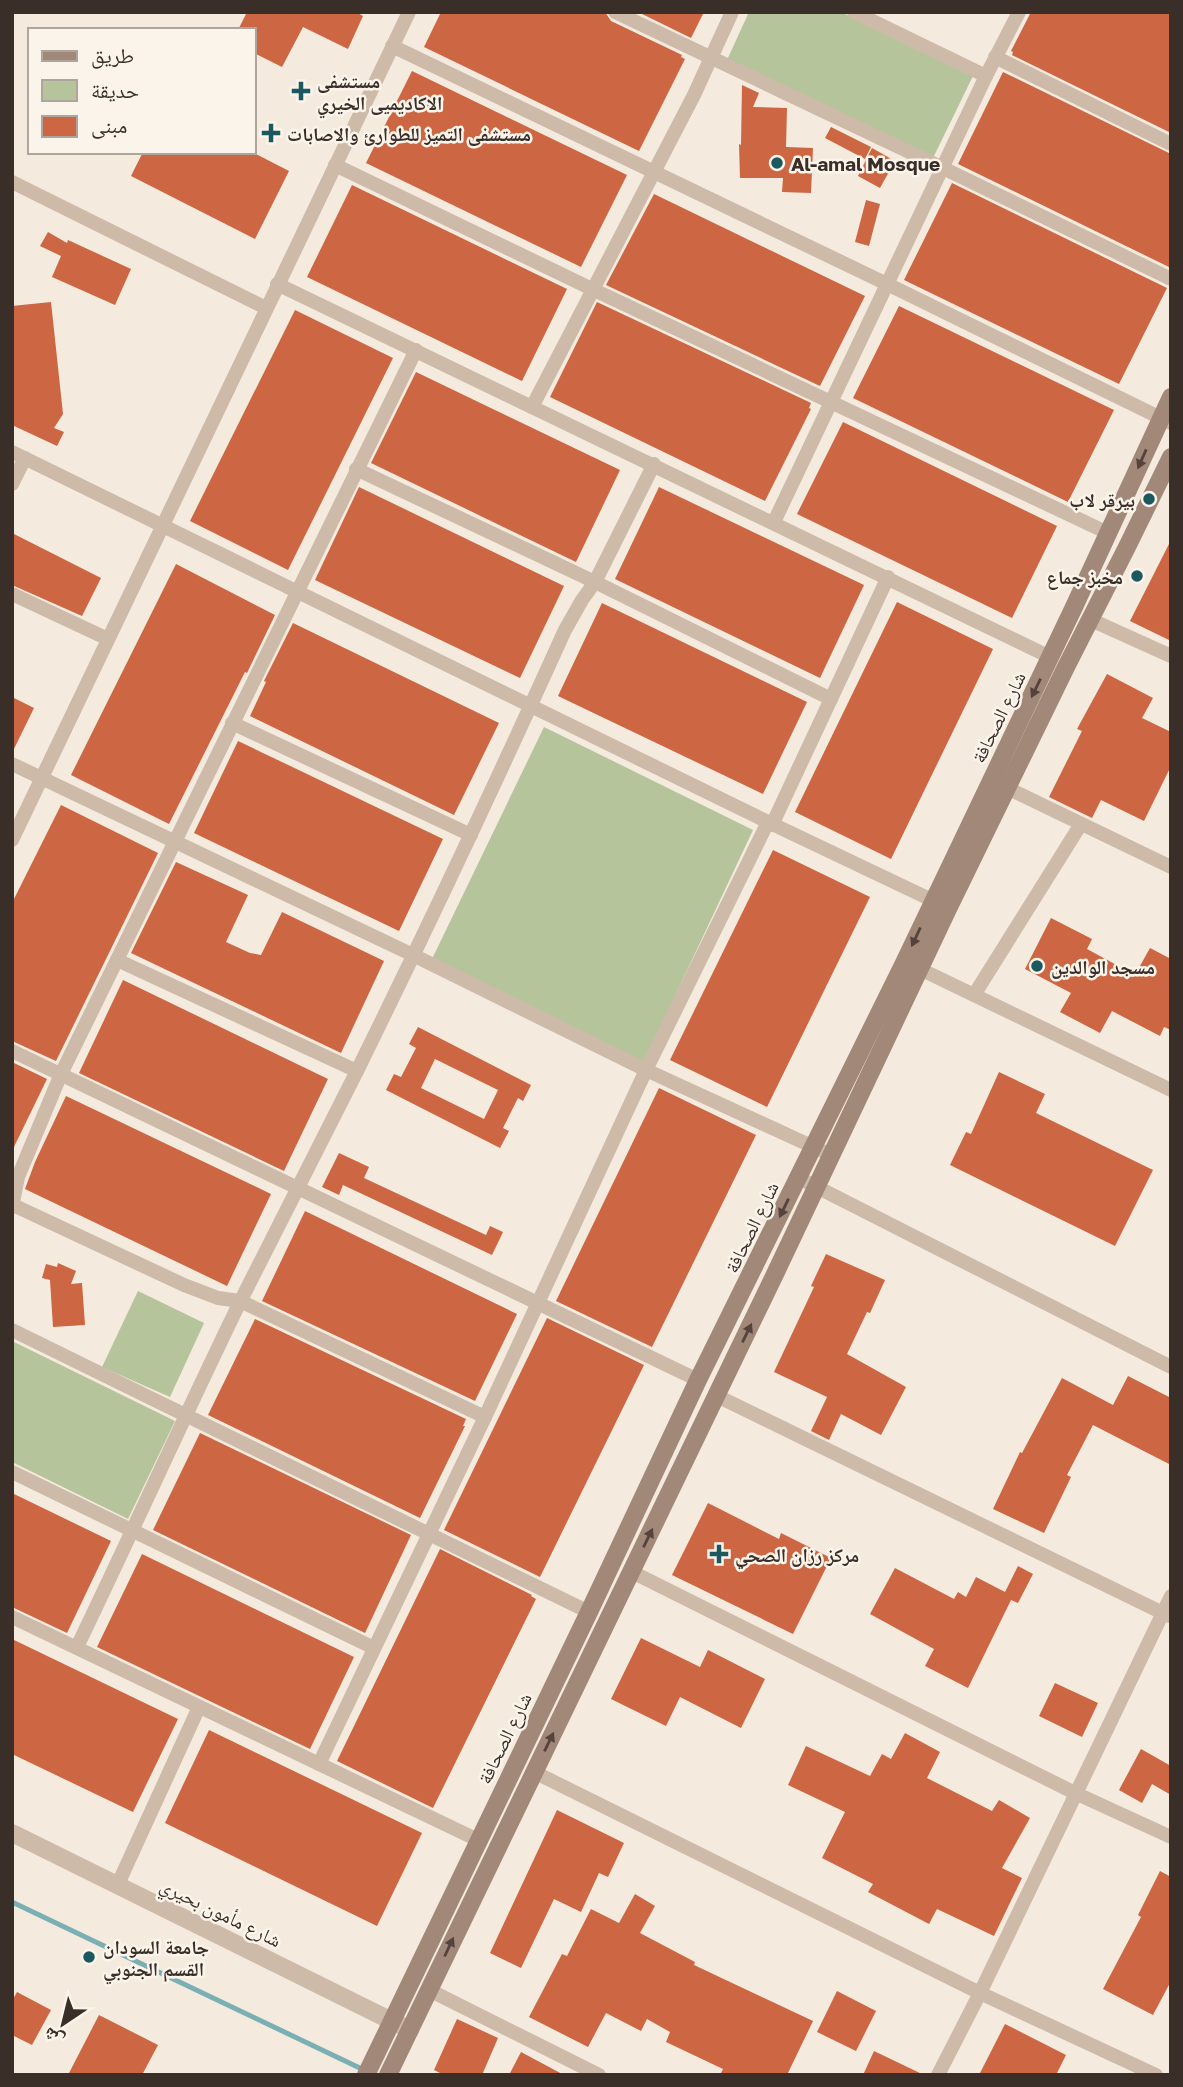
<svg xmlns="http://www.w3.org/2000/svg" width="1183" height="2087" viewBox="0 0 1183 2087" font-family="'Golos Text','Noto Naskh Arabic',sans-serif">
<rect width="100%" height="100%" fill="#f4eadd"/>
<!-- green -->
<g fill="#b6c49c">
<polygon points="749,12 841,12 973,76 933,158 727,60"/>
<polygon points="544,727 753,830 644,1062 432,959"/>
<polygon points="138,1291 204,1323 170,1397 102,1367"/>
<polygon points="12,1341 175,1421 128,1519 12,1462"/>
</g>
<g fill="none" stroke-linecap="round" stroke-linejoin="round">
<!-- stream -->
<polyline stroke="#7ab0b3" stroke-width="5" points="12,1902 364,2070"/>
</g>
<!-- building -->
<g fill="#cd6642" fill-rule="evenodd">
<polygon points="247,12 356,12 363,16 348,49 303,27 282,67 254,53 254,30 238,30"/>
<polygon points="441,12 605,12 611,21 682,55 681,57 685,59 639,151 424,47"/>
<polygon points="638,12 704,12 691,38"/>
<polygon points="1031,12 1171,12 1171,133 1012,55 1013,52 1011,51"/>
<polygon points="412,71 627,175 581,267 366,163"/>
<polygon points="1003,72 1171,154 1171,268 958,164"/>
<polygon points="742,85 759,93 753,107 787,108 786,147 813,148 811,193 782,192 783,178 740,178 739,144 741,145"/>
<polygon points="831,127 871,147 865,159 825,138"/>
<polygon points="872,148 895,161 880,188 858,176"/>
<polygon points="143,152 252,152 289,171 255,239 131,176"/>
<polygon points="952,183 1167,288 1119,384 904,280"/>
<polygon points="352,185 567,289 522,381 307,277"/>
<polygon points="654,194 865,296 820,386 606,285"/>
<polygon points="866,200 880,204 869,246 855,242"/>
<polygon points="48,232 67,243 68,240 131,269 115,305 52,277 61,256 40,246"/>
<polygon points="51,302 63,414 54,428 64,432 57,446 12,425 12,306"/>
<polygon points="597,302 811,403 809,408 811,409 765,501 550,397"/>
<polygon points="899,306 1114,410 1068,502 853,398"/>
<polygon points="295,310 393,358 288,570 190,521"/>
<polygon points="416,372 620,470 576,562 371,463"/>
<polygon points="843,422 1057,526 1012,618 797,514"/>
<polygon points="359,487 564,586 520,678 315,580"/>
<polygon points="659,487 864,585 820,678 615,579"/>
<polygon points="12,533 101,578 82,616 12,585"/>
<polygon points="1171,540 1171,641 1130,621"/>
<polygon points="176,564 275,615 247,673 245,672 169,824 71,775"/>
<polygon points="897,602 993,649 891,859 795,812"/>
<polygon points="602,603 807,702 763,794 558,696"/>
<polygon points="293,623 499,723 454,815 250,716 266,682 264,681"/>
<polygon points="1107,674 1153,698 1142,718 1171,732 1171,766 1144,821 1101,800 1092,818 1049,797 1082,731 1077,729"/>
<polygon points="12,697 34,708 12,753"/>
<polygon points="238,741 443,839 399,931 194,833"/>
<polygon points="61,805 158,853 56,1061 12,1041 12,903"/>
<polygon points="773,850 870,897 767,1107 670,1060"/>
<polygon points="176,862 248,895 226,942 250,953 261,955 282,912 384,961 341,1053 131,953"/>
<polygon points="1051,918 1092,939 1087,949 1135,975 1150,948 1171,959 1171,1030 1164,1027 1160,1036 1112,1011 1100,1033 1060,1012 1071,993 1025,969"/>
<polygon points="123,980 328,1079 284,1171 79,1073"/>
<path d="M418 1027 531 1085 523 1101 518 1098 503 1128 509 1131 500 1148 386 1090 394 1074 401 1077 416 1048 409 1044ZM435 1059 498 1090 484 1119 421 1088Z"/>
<polygon points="12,1062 47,1079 12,1151"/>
<polygon points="999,1072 1045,1094 1036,1113 1153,1170 1115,1246 950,1165 966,1132 971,1134"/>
<polygon points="659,1088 756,1135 652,1347 556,1301"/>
<polygon points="66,1096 271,1194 227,1286 25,1189 35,1162"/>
<polygon points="339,1153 369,1167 364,1178 486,1235 490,1226 503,1232 492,1255 343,1185 339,1195 322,1187"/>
<polygon points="305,1211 517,1314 475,1401 262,1301"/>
<polygon points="826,1254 885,1280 870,1313 867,1312 847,1354 906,1387 881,1435 841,1414 829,1440 811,1431 827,1397 774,1372 814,1287 811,1286"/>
<polygon points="58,1263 76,1271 71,1284 82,1283 85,1325 53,1327 50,1280 42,1278 46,1264 57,1267"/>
<polygon points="547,1318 644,1365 540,1577 444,1530"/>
<polygon points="255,1319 466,1419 463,1426 465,1426 420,1518 208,1415"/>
<polygon points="1128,1376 1171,1398 1171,1465 1093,1425 1067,1475 1071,1477 1044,1533 993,1509 1020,1452 1022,1453 1062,1378 1113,1405"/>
<polygon points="200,1433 411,1535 365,1633 153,1530"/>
<polygon points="12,1493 111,1541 67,1633 12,1607"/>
<polygon points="708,1503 779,1539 781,1533 831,1558 793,1634 672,1575"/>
<polygon points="440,1549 532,1595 531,1596 536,1599 433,1808 337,1761"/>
<polygon points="142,1554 354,1657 310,1749 97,1647"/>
<polygon points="1018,1566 1033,1574 1018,1603 1011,1600 968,1688 925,1666 934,1649 870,1614 895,1568 954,1599 958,1592 966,1597 976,1577 1005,1592"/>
<polygon points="641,1638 700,1667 708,1650 765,1679 741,1728 680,1697 666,1726 611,1699"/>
<polygon points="12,1639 178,1719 133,1812 12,1754"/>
<polygon points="1055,1683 1098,1703 1082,1737 1039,1716"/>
<polygon points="209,1730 422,1833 377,1926 165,1823"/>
<polygon points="905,1733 940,1752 927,1778 992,1811 999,1800 1030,1818 1002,1868 1022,1878 994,1936 937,1909 929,1924 868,1892 873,1884 822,1858 845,1812 788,1785 806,1746 870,1776 882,1754 891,1759"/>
<polygon points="1141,1749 1171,1766 1171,1795 1152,1784 1142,1803 1119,1790"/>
<polygon points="557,1810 624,1843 608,1877 599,1873 581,1912 554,1899 521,1968 490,1953"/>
<polygon points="1160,1871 1171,1877 1171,1981 1153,2015 1103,1989 1141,1917 1138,1915"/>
<polygon points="635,1894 655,1906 640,1933 695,1962 694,1965 813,2021 787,2075 720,2075 723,2069 666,2042 670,2032 647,2019 641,2031 606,2013 588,2047 529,2017 562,1954 567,1956 591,1909 619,1923"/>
<polygon points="837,1991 876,2011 856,2051 817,2032"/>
<polygon points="17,1992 51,2010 32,2045 12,2035 12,2001"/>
<polygon points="99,2015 158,2045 142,2075 68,2075"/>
<polygon points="457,2019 498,2038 482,2075 444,2075 434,2070"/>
<polygon points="1005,2024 1066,2055 1056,2075 979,2075"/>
<polygon points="874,2051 924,2075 863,2075"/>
<polygon points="521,2052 564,2075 509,2075"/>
</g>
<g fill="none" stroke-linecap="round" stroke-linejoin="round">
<!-- minor -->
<g stroke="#cdbaa8" stroke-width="14">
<polyline points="615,12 943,168 1171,279"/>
<polyline points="854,12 986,76"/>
<polyline points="392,46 887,284 1171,423"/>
<polyline points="995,57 1171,144"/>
<polyline points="335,165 592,289 1108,533"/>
<polyline points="12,182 266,308"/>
<polyline points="277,284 1050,657"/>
<polyline points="532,407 694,95 732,12"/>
<polyline points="12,452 768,822 934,901"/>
<polyline points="356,469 595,582 831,699"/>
<polyline points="12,484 25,458"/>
<polyline points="774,522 986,76 1019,12"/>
<polyline points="12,594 108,639"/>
<polyline points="1089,619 1171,656"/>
<polyline points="232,723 471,835"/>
<polyline points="12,764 413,955 646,1070 831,1155"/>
<polyline points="1007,788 1171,867"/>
<polyline points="772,825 888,577"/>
<polyline points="12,840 409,12"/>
<polyline points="117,960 357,1071"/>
<polyline points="920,969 1171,1090"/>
<polyline points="974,995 1081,824"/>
<polyline points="12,1051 698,1380"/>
<polyline points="799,1178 1171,1367"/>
<polyline points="13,1205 184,1285 218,1298 240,1301 485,1417"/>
<polyline points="12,1207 18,1177 61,1074 416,350"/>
<path d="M12 1330C204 1425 398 1517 589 1612"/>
<polyline points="717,1396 1169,1616"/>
<polyline points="12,1472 374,1648"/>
<polyline points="632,1572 1075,1793 1171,1837"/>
<polyline points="12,1617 478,1840"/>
<path d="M77 1647C132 1533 184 1417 239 1304 278 1226 318 1149 357 1071 429 925 498 778 565 630L582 600 595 582 654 464"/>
<polyline points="319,1764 485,1417 646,1070 768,822"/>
<polyline points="534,1772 980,1993 1156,2075"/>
<polyline points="118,1884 199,1707"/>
<polyline points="429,1990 599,2075"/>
<polyline points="938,2075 980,1993 1171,1596"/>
</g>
<!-- tertiary -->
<polyline stroke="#cdbaa8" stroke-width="18" points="12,1833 410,2030"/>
<!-- secondary -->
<g stroke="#a18879" stroke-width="18">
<polyline points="366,2075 589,1612 698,1380 904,963 1074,607 1171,397"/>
<polyline points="388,2075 776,1272 948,909 1066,667 1127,547 1171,457"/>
</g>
</g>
<!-- one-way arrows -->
<defs><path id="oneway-solid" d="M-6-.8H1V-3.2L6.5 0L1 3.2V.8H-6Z" transform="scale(1.75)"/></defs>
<g fill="#54443d">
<use href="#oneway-solid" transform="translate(1142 459) rotate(114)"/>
<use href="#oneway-solid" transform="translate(1036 688) rotate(116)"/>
<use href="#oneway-solid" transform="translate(916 937) rotate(115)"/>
<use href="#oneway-solid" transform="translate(784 1208) rotate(116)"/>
<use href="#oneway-solid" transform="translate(747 1333) rotate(-64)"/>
<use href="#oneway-solid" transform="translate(648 1538) rotate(-64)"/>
<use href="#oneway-solid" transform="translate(549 1742) rotate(-64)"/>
<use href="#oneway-solid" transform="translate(449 1947) rotate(-65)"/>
</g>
<!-- markers -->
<g fill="#1b595e" stroke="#fbf4ea" stroke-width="2.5">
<path d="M297.5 80.5h7v7h7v7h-7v7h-7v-7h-7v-7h7z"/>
<path d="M267.5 122.5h7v7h7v7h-7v7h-7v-7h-7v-7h7z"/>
<circle cx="777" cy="163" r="7"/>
<circle cx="1149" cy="499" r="7"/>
<circle cx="1137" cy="576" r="7"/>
<circle cx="1037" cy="966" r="7"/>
<path d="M715.5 1543.5h7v7h7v7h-7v7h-7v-7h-7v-7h7z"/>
<circle cx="89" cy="1957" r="7"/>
</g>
<g text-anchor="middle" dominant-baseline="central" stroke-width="5" stroke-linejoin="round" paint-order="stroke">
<!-- poi labels -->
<g font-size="19" font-weight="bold" fill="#3a2e29" stroke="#fbf4ea" text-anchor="start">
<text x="317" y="80">مستشفى<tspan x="317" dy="22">الاكاديميى الخيري</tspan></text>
<text x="287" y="133">مستشفى التميز للطوارئ والاصابات</text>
<text x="791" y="163">Al-amal Mosque</text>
<text x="1135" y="499" text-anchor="end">بيرقر لاب</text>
<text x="1123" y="576" text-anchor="end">مخبز جماع</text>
<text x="1051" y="966">مسجد الوالدين</text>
<text x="735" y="1554">مركز رزان الصحي</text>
<text x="103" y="1946">جامعة السودان<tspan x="103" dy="22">القسم الجنوبي</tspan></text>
</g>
<!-- street labels -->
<g font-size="19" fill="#3a2e29" stroke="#fbf4ea">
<text transform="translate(998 717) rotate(-64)">شارع الصحافة</text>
<text transform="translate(751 1227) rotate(-64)">شارع الصحافة</text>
<text transform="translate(504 1738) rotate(-64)">شارع الصحافة</text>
<text transform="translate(221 1912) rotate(26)">شارع مأمون بحيري</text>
</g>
</g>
<!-- border -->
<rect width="1183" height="2087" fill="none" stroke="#3a2e29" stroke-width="28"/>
<!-- legend -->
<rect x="28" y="28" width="228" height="126" fill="#fbf4ea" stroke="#aea59d" stroke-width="2"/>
<rect x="42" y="51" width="35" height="10" fill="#a18879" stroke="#aea59d" stroke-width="2"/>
<text x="91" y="63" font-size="21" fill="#3a2e29">طريق</text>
<rect x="42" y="80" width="35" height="21" fill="#b6c49c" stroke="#aea59d" stroke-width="2"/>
<text x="91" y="98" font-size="21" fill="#3a2e29">حديقة</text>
<rect x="42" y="116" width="35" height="21" fill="#cd6642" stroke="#aea59d" stroke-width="2"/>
<text x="91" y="133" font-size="21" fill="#3a2e29">مبنى</text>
<!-- north arrow -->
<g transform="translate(63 2024) rotate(215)" stroke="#fbf4ea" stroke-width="5" paint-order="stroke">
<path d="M0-5L12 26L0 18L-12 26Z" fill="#3a2e29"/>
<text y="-10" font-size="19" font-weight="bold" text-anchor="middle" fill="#3a2e29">ش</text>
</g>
</svg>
